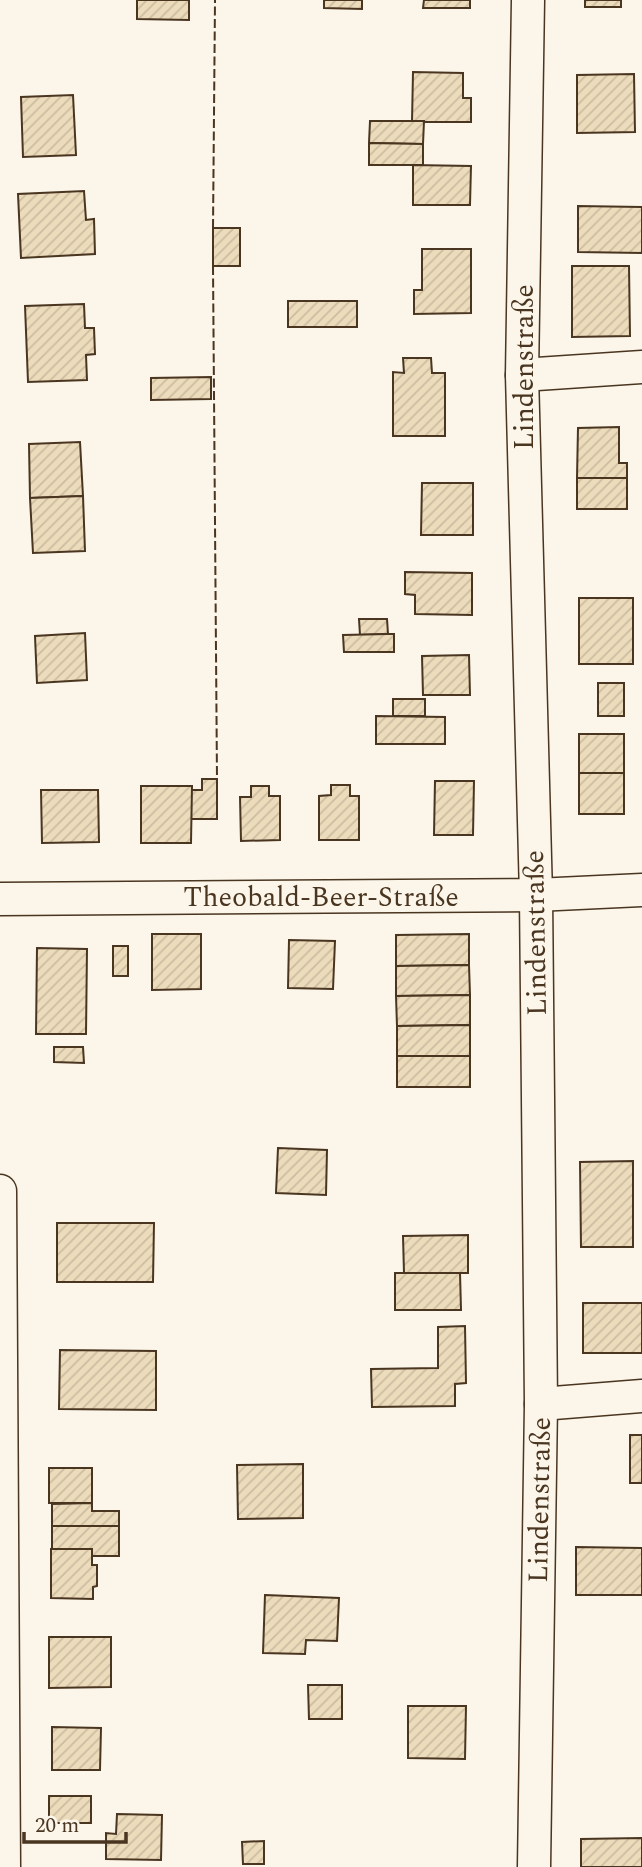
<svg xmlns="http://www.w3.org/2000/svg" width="642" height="1867" viewBox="0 0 642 1867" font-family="Spectral,serif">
<defs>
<pattern id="building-hatch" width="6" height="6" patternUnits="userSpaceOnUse" patternTransform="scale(1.75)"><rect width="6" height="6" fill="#ecdcbc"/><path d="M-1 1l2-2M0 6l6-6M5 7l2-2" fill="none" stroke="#ccbda1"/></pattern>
</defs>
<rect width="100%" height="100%" fill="#fbf6e9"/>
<!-- building -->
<g fill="url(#building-hatch)" stroke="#4a3520" stroke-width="2">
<polygon points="137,0 189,0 189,20 137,19"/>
<polygon points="324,0 362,0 362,9 324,8"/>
<polygon points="424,0 470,0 470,8 423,8"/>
<rect x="585" y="0" width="36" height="7"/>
<polygon points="413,72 463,73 463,98 471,98 471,122 412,122"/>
<polygon points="634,74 635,132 577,133 577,75"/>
<polygon points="73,95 76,155 23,157 21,97"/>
<polygon points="370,121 424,121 423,144 369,143"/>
<polygon points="369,143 423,144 423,165 369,165"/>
<polygon points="413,165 471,166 470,205 413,205"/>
<polygon points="84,191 86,220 94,219 95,254 21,258 18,194"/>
<polygon points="578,206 642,207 642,253 578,252"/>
<rect x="213" y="228" width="27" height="38"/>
<polygon points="422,249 471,249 471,313 414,314 414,290 422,290"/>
<polygon points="572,266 629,266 630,336 572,337"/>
<rect x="288" y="301" width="69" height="26"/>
<polygon points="84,304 85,328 94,328 95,354 86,355 87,380 28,382 25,306"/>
<polygon points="403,358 431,358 432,373 445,373 445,436 393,436 393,372 404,373"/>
<polygon points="211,377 211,399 151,400 151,378"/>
<polygon points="619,427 619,463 627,463 627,478 577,478 578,428"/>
<polygon points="80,442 83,496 30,498 29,444"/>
<rect x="577" y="478" width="50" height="31"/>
<polygon points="422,483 473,483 473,535 421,535"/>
<polygon points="83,496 85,551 33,553 30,498"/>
<polygon points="405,572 472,573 472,615 415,614 415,595 405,594"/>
<rect x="579" y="598" width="54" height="66"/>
<polygon points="359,619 387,619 388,634 360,635"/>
<polygon points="85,633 87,680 37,683 35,636"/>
<polygon points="388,634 394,634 394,652 344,652 343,635"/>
<polygon points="469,655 470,695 423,695 422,656"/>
<rect x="598" y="683" width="26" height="33"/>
<rect x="393" y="699" width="32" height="17"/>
<polygon points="376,716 445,717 445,744 376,744"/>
<rect x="579" y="734" width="45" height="39"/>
<rect x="579" y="773" width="45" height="41"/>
<polygon points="202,779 217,779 217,819 191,819 191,790 202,790"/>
<polygon points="435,781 474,781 473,835 434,835"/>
<polygon points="331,785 350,785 350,796 359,796 359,840 319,840 319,796 331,795"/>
<polygon points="141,786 192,786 191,843 141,843"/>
<polygon points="251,786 269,786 269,796 280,796 280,840 241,841 240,797 251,797"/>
<polygon points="41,790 98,790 99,842 42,843"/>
<polygon points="152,934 201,934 201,989 152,990"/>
<polygon points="469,934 469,965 396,966 396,935"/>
<polygon points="289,940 335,941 333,989 288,988"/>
<rect x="113" y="946" width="15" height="30"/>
<polygon points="37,948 87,949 86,1034 36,1034"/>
<polygon points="469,965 470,995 396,996 396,966"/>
<polygon points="470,995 470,1025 397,1026 396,996"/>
<polygon points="470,1025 470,1056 397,1056 397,1026"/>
<polygon points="54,1047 83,1047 84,1063 54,1062"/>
<rect x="397" y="1056" width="73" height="31"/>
<polygon points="278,1148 327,1150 326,1195 276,1193"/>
<polygon points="633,1161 633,1247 581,1247 580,1162"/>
<polygon points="57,1223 154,1223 153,1282 57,1282"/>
<polygon points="468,1235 468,1273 404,1273 403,1236"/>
<polygon points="395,1273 460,1273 461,1310 395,1310"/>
<rect x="583" y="1303" width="59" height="50"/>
<polygon points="465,1326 466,1383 455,1384 455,1406 372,1407 371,1369 438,1368 438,1327"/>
<polygon points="60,1350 156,1351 156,1410 59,1409"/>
<rect x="630" y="1435" width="12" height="48"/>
<polygon points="303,1464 303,1518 238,1519 237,1465"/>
<rect x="49" y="1468" width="43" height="35"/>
<polygon points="92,1503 92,1511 119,1511 119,1526 52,1526 52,1504"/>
<polygon points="52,1526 119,1526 119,1556 92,1556 92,1549 52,1549"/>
<polygon points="576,1547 642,1548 642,1595 576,1595"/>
<polygon points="51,1549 92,1549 92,1565 97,1565 97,1586 93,1587 93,1599 51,1598"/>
<polygon points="265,1595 339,1598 337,1641 306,1640 305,1654 263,1653"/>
<polygon points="49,1637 111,1637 111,1687 49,1688"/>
<polygon points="308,1685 342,1685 342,1719 309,1719"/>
<polygon points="408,1706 466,1706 465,1759 408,1758"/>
<polygon points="52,1727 101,1728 100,1770 52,1770"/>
<rect x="49" y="1796" width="42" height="27"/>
<polygon points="117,1814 162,1815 161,1860 106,1859 106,1833 116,1834"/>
<polygon points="642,1838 642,1867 581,1867 581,1839"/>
<polygon points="264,1841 264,1864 243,1864 242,1842"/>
</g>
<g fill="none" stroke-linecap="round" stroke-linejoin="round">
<!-- minor casing -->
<g stroke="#4a3520" stroke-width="35">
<g id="minor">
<polyline points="528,0 522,375 536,895 541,1404 534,1867"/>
<polyline points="522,375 642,367"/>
<polyline points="0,899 536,895 642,890"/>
<polyline points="0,1191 4,1867"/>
<polyline points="541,1404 642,1396"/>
</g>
</g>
<!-- minor -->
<use href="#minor" stroke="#fbf6e9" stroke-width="32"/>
<!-- fence -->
<g stroke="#4a3520" stroke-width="2" stroke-dasharray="9 3.5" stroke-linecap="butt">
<polyline points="213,228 215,0"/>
<polyline points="213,266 217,779"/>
</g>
</g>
<g text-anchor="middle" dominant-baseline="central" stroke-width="5" stroke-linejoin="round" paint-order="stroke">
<!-- street labels -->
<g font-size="28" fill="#4a3520" stroke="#fbf6e9">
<text transform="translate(524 367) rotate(-90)">Lindenstraße</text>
<text x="321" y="897">Theobald-Beer-Straße</text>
<text transform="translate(536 933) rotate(-91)">Lindenstraße</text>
<text transform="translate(540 1500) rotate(-89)">Lindenstraße</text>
</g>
</g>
<!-- scale -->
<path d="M24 1832v10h102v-10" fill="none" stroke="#4a3520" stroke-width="3.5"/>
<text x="35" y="1832" font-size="21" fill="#4a3520" stroke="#fbf6e9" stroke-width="5" paint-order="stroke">20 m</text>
</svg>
